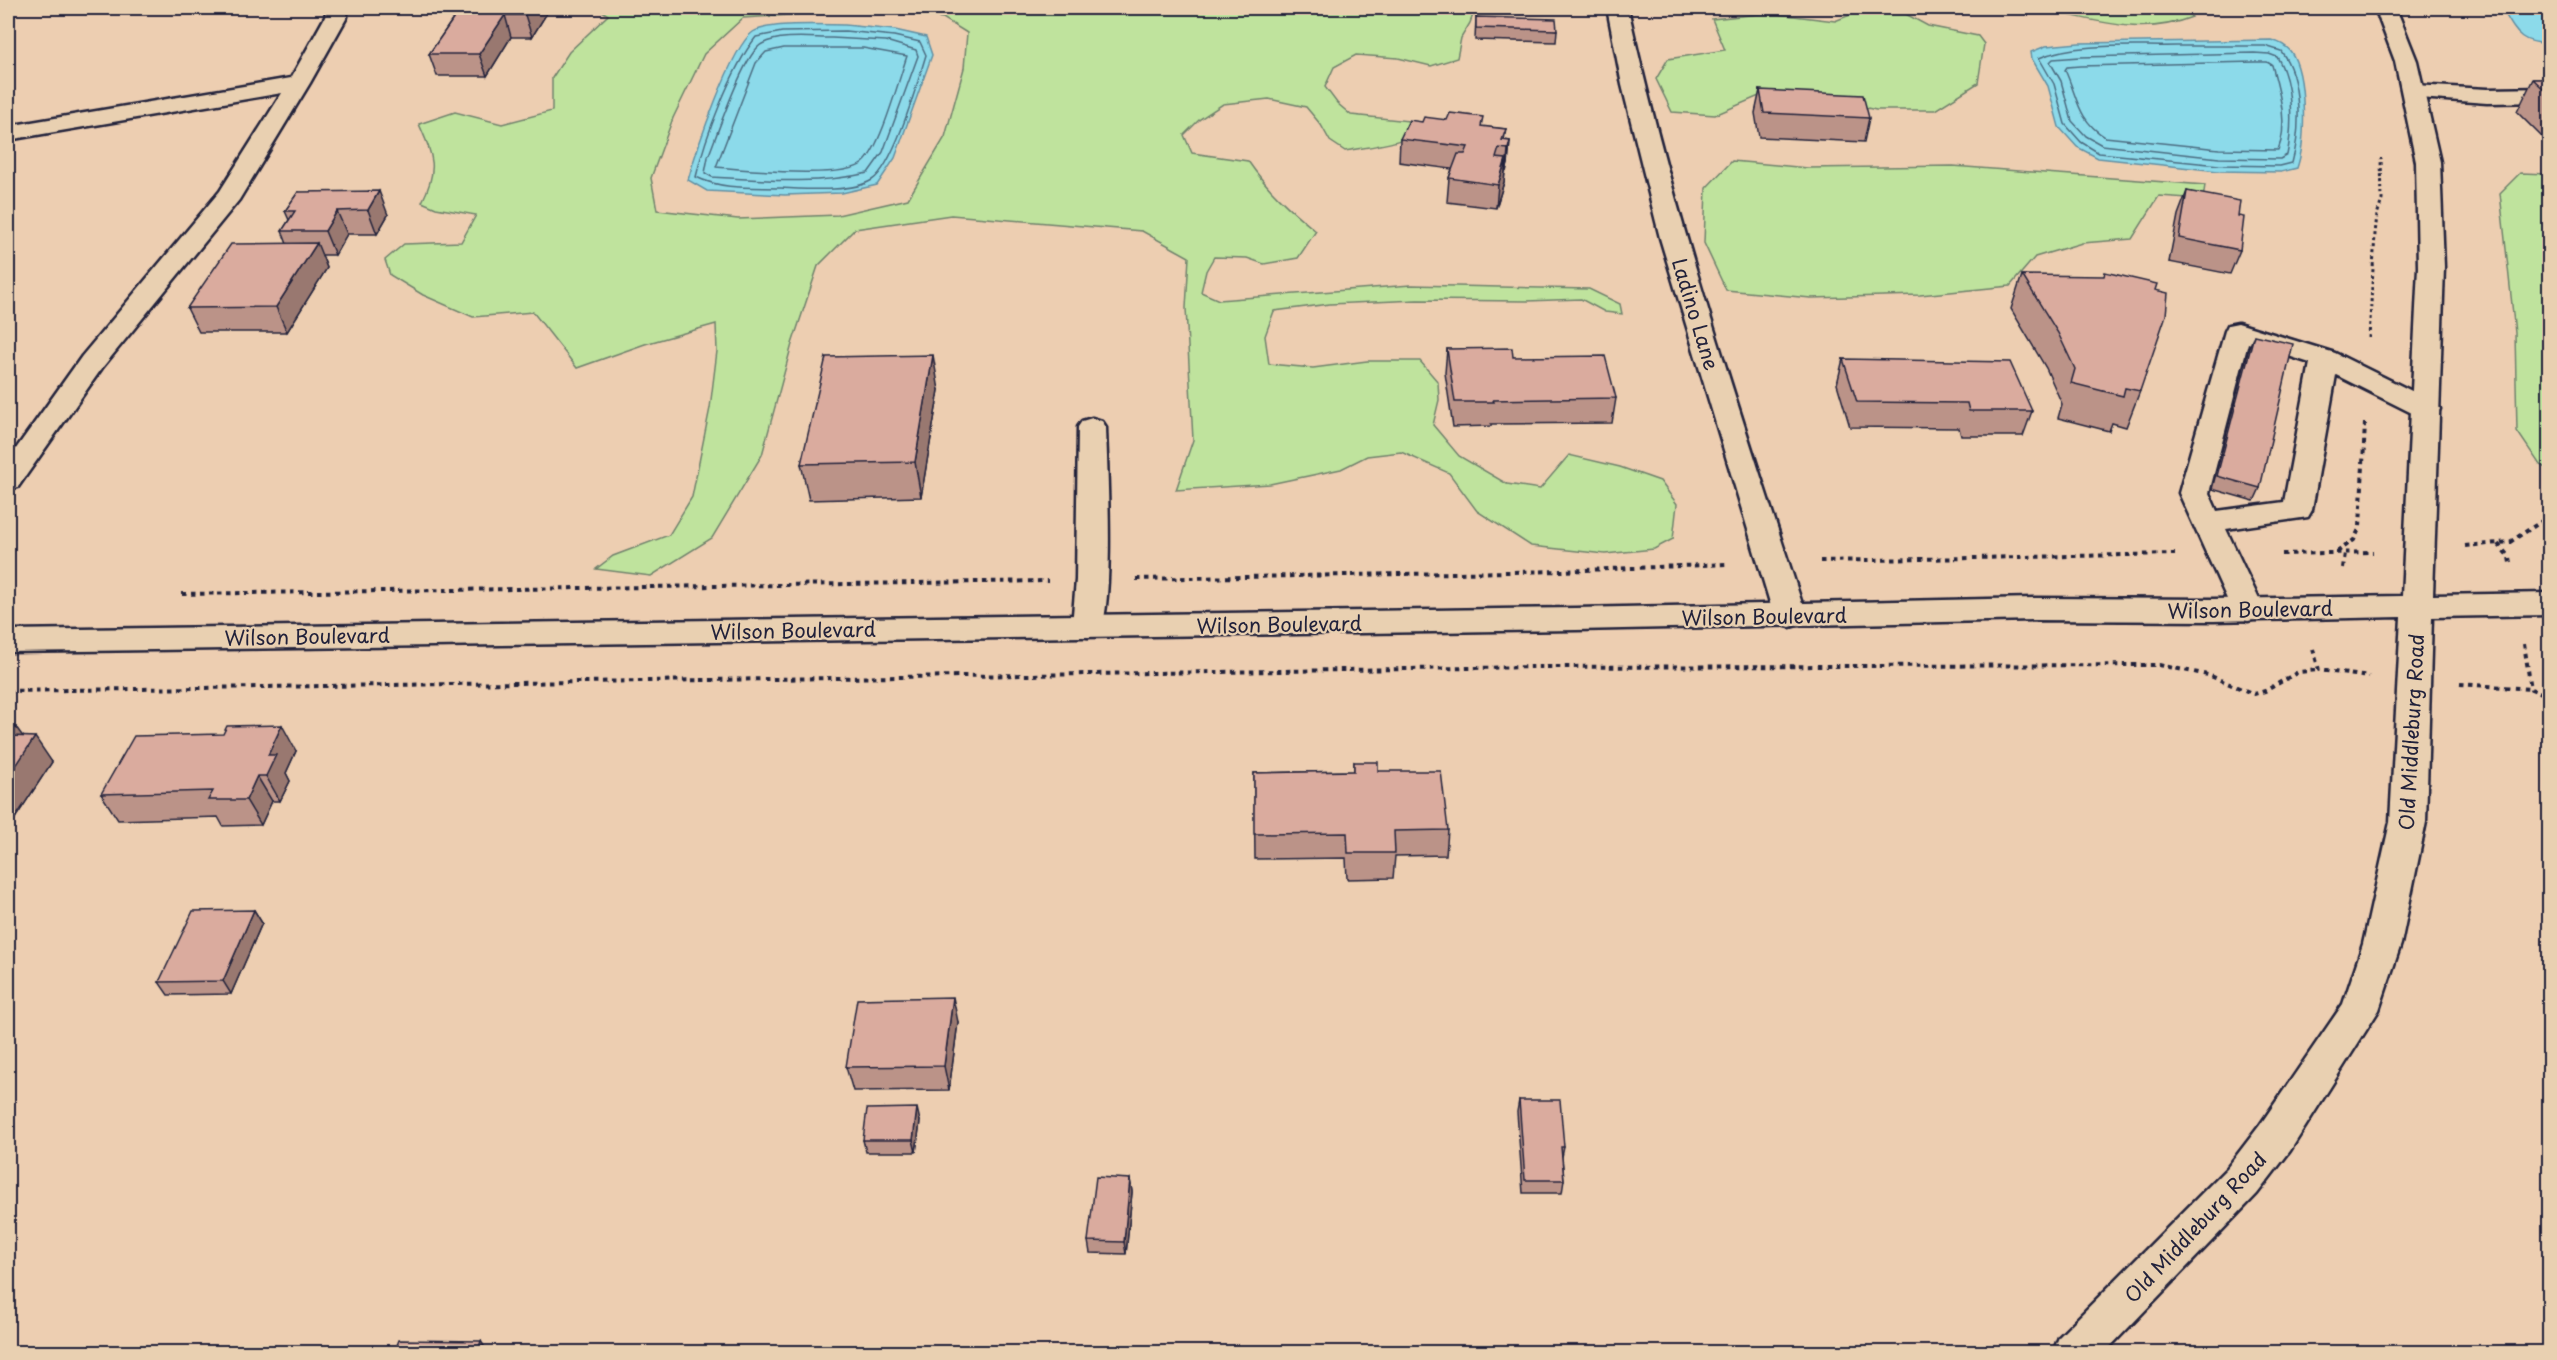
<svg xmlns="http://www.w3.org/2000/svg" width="2557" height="1360" viewBox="0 0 2557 1360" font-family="'Playpen Sans',sans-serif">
<rect width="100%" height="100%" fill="#edceb1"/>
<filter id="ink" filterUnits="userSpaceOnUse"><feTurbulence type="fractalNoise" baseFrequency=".0167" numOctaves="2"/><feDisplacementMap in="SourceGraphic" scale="12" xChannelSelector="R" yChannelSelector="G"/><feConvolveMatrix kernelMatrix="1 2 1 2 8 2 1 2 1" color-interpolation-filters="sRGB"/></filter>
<g filter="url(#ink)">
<!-- green -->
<g fill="#bfe39d" stroke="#70826c" stroke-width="1.5" fill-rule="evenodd">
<path d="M598 8H1493L1474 12 1470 23 1461 38 1457 58 1431 66 1398 58 1356 55 1334 67 1325 87 1337 103 1351 115 1429 123C1409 144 1372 146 1345 151L1330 141 1321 125 1306 107 1269 99 1223 104 1200 119 1184 135 1192 153 1248 161C1267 189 1290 210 1316 231L1298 258 1264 264 1247 258 1214 257 1206 271 1201 292 1219 300 1411 285 1589 289 1620 304 1622 314 1605 312 1581 299 1527 301 1417 300 1330 304 1274 311 1265 336 1269 364 1313 368 1367 361H1420L1438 382 1439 400 1433 425 1459 456 1507 484 1540 489 1569 455 1620 467 1660 481 1677 504 1673 539 1654 549 1605 554 1531 546 1477 511 1449 473 1401 452 1367 456 1341 469 1270 484 1176 490 1193 440 1186 308 1189 257 1142 231 951 215 855 229 818 266 792 344 762 455 712 538 651 576 596 569 613 556 669 535 692 497 710 408 717 351 716 324 645 344 577 368 533 312 473 317 423 295 390 275 385 260 404 244 461 242 476 215 436 208 422 202C439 168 433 156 419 124L455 112 502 124 552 111V78L569 52 608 15ZM879 9 943 18 967 33 964 68 945 137 908 199 838 215 738 219 657 210 651 178 673 118 704 54 743 18Z"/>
<polygon points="1859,8 1902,8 1900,11 1928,26 1978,36 1984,44 1978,83 1935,110 1876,110 1828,99 1759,96 1715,115 1672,112 1656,79 1668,59 1725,50 1712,19 1769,13 1835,21 1860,11"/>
<path d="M2030 8H2181L2192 17C2134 40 2087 15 2030 8Z"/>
<polygon points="1732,161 1808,168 1953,166 2205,185 2203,199 2159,196 2132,239 2082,243 2035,257 2010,286 1920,295 1811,298 1726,290 1704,243 1706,188"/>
<polygon points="2520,173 2549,174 2549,470 2540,465 2517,431 2515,333 2500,193"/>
</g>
<!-- water -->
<g fill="#8cdaea" stroke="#6290a4" stroke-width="1.5">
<path d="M2503 8H2549V44C2521 42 2518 36 2504 12Z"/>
<path d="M845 25 895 30 926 37 932 55 895 158 877 185 842 193 785 195 707 191 688 180C696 151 731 47 753 32 768 22 825 25 845 25Z"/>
<path d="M2271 40C2279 42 2286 45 2291 52 2307 75 2306 142 2297 168L2281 172 2218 171 2098 158 2077 147 2059 127 2048 86 2032 59 2031 52 2046 46 2079 43Z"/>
</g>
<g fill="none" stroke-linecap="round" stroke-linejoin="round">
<!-- shore -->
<g stroke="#4c6c81" stroke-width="1.5">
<path d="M845 31 894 36 920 42 926 55C918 81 894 166 872 180 852 193 805 189 781 188 752 187 723 190 696 177 705 137 731 69 756 37L782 32Z"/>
<path d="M832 38 886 41 916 50 918 56 883 152 868 173C816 185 765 180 712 177L705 173 708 157C717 135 744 53 762 44 781 34 811 38 832 38Z"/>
<path d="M2176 46H2265L2281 51C2302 79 2301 130 2292 163L2280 166 2219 165 2099 153 2081 142 2065 124 2054 84 2039 58C2077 42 2135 47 2176 46Z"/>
<path d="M784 48H863L907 56C899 79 880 150 863 163 843 180 745 169 716 167L756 63 766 52Z"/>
<path d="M2254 53 2269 54 2277 57C2293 83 2293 126 2287 155L2280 159 2219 158 2102 145 2086 136 2072 121 2061 81 2050 62 2053 59 2080 57Z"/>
<path d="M2255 62H2267L2272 65C2279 91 2289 124 2278 150L2219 149 2105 137C2077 119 2078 98 2065 70L2067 67 2080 66Z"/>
</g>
<!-- minor casing -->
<g stroke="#22223b" stroke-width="5">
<g id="minor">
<polygon points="327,8 347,8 347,17 310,83 239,200 102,368 18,487 8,489 8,460 82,356 220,191 282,93 8,140 8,126 291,78 325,17"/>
<path d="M1607 8H1628C1673 215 1741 415 1806 616L1801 624 1790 627 1779 624 1774 616 1660 238 1622 85Z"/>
<polygon points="2413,85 2487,89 2550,88 2550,102 2487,103 2405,97 2402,92 2405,87"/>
<path d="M2238 323 2335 353 2436 403 2440 409 2436 415 2426 418 2416 415 2336 375 2312 510 2308 517 2226 529 2264 610 2259 618 2248 621 2237 618 2232 610 2179 493 2225 331 2228 325ZM2248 343 2310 363 2284 502 2217 511 2209 493Z"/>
<path d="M1092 418 1102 421 1106 427C1107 465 1115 608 1099 634L1088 637 1077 634 1072 626 1076 580 1078 427 1082 421Z"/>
</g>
</g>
<!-- major casing -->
<g stroke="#22223b" stroke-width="5">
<polygon id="major" points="2375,8 2396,8 2417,61 2440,162 2444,267 2433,595 2550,593 2550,615 2432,617 2426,822 2401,944 2379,1010 2290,1151 2257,1194 2105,1352 2053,1352 2059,1337 2227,1168 2260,1125 2343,1004 2363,944 2390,822 2401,617 2213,621 2034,620 1576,630 8,652 8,630 1576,608 2034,598 2213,599 2402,596 2418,267 2416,162 2395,61"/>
</g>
<!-- path-far1 -->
<polyline stroke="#22223b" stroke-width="3" stroke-dasharray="3 3" stroke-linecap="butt" points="2369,338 2375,234 2377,215 2382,200 2381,158"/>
<!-- path -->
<g stroke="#22223b" stroke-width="4" stroke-dasharray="4.5 4.5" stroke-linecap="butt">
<polyline points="2498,544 2509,557 2510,563"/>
<polyline points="2465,546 2510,542 2545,519 2550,521"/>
<polyline points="2337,552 2354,540 2360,527 2365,423"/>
<polyline points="2282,554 2373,552"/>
<polyline points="1820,561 2175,554"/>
<polyline points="2343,568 2345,553"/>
<polyline points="1136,579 1562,571 1728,564"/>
<polyline points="182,594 1048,581"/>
<polyline points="2524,644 2531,689 2547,695 2550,693"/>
<polyline points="2313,649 2319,670 2369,677"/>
<polyline points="2460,684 2531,689"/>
<polyline points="8,691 1535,667 2159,665 2208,675 2254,694 2265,691 2298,672 2319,670"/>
</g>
<!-- minor -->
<use href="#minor" fill="#e9d0b1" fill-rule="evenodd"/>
<!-- major -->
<use href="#major" fill="#e9d0b1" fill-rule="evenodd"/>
</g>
<!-- wall -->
<g fill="#bb9388" stroke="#22223b" stroke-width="1.5">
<polygon points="456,8 550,8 532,37 511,37 487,76 437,76 429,54 453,19 451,15"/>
<polygon points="1476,17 1557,30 1556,42 1475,40"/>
<polygon points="2533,79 2550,79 2550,145 2517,112"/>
<polygon points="1760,90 1869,118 1864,142 1759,137 1755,113"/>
<polygon points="1422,122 1506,129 1504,140 1510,141 1508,164 1505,172 1504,182 1496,208 1447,202 1449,178 1452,169 1399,162 1400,139"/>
<polygon points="2187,191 2238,216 2240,250 2230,274 2169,262 2178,215"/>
<polygon points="298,192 388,215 377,234 347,234 335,255 322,255 327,268 287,332 199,332 187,308 287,244 282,231 289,220 285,211"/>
<polygon points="2022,275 2155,290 2140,391 2126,427 2112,423 2109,431 2058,418 2062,404 2046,368 2011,309"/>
<polygon points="2254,335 2260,488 2254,501 2212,489 2249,348"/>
<polygon points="1447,349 1513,357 1616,398 1612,423 1491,424 1491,426 1453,427 1445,373"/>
<polygon points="1843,359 2032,411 2023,436 1961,436 1959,428 1850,427 1837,384"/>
<polygon points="939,390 921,497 809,500 801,464"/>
<polygon points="8,726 23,736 52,762 12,823 8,823"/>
<polygon points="296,751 286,773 290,781 280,801 272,801 261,825 223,826 218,817 118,820 101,794"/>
<polygon points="1354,762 1448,830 1446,855 1395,856 1393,878 1347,879 1346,858 1255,859 1254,773 1354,771"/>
<polygon points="254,910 262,923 231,994 168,995 159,982"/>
<polygon points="958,1022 949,1090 853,1091 846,1067"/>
<polygon points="1519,1100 1564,1147 1562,1157 1564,1180 1562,1193 1523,1193 1517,1112"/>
<polygon points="920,1121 916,1152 866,1152 863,1140"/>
<polygon points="1130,1179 1132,1192 1126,1254 1090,1253 1088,1241"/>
</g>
<!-- shaded-wall -->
<g fill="#99786f" stroke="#22223b" stroke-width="1.5">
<polygon points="530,8 550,8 532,37 525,15"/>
<polygon points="505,15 511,37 487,76 479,54"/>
<polygon points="1510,141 1508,164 1506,172 1508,149"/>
<polygon points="1506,159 1504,182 1496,208 1498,185"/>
<polygon points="379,191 388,215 377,234 368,210"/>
<polygon points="337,211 347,234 335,255 325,231"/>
<polygon points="317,243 327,268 287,332 276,307"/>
<polygon points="933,355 939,390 921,497 915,462"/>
<polygon points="282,725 296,751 286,773 290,781 280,801 266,776 268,755"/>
<polygon points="16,727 29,745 35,737 52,762 12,823 8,817 8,778 10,736"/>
<polygon points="257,776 272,801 261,825 246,800"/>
<polygon points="254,910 262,923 231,994 223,981"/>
<polygon points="953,997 958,1022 949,1090 944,1066"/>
<polygon points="917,1108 920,1121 916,1152 913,1140"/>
<polygon points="1130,1179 1132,1192 1126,1254 1124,1242"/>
<polygon points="481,1341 488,1353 477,1353"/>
</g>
<!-- building -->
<g fill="#daab9e" stroke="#22223b" stroke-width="1.5">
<polygon points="456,8 530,8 525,15 505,15 479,54 429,54 456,15 451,15"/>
<polygon points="1476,17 1556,19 1557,30 1476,28"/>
<polygon points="2533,79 2550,79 2550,95"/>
<polygon points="1760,90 1863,95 1869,118 1764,113"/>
<polygon points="1450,113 1483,117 1481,126 1506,129 1502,140 1510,141 1508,149 1499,148 1496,158 1506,159 1498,185 1449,178 1458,154 1465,154 1468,147 1400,139 1409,120 1422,122 1424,117 1447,120"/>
<polygon points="379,191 368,210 337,211 325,231 282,231 295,211 285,211 298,192"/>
<polygon points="2187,191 2240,201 2238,216 2244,217 2240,250 2179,238"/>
<polygon points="317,243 276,307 187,308 231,244"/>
<polygon points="2105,272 2157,284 2155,290 2168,293 2166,315 2140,391 2125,388 2123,396 2071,383 2075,369 2058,333 2022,275 2104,276"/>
<polygon points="2254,335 2293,344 2260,488 2217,476"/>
<polygon points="1512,348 1513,357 1605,356 1616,398 1493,400 1494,402 1455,402 1447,349"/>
<polygon points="933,355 915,462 801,464 826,357"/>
<polygon points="1843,359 2010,362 2032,411 1969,411 1967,403 1857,402"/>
<polygon points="282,725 268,755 276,755 266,776 257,776 246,800 208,800 213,791 101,794 134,736 223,734 227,726"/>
<polygon points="8,726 16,727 10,736 35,737 8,778"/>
<polygon points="1354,762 1378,762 1378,771 1441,771 1448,830 1394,831 1395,853 1348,853 1347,833 1254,834 1254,773 1354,771"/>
<polygon points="254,910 223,981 159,982 193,911"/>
<polygon points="953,997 944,1066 846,1067 857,999"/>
<polygon points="1519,1100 1560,1100 1564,1147 1561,1147 1564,1180 1525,1180"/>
<polygon points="917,1108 913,1140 863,1140 867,1109"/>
<polygon points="1096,1177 1130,1179 1124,1242 1088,1241"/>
<polygon points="399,1340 481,1341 477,1353 394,1353"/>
</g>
</g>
<g text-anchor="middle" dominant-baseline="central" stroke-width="4.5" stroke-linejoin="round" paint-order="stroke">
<!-- street labels -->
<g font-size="20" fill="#22223b" stroke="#e9d0b1">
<text transform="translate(1696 314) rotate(73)">Ladino Lane</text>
<text transform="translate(2250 609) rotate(-1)">Wilson Boulevard</text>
<text transform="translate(1764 616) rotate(-1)">Wilson Boulevard</text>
<text transform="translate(1279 624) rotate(-1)">Wilson Boulevard</text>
<text transform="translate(793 630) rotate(-1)">Wilson Boulevard</text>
<text transform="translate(307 636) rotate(-1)">Wilson Boulevard</text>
<text transform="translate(2411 732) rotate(-87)">Old Middleburg Road</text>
<text transform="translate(2195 1227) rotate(-47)">Old Middleburg Road</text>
</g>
</g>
<!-- margin -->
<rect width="2557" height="1360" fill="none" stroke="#e9d0b1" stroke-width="30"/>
<rect x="15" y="15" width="2527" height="1330" fill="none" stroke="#22223b" stroke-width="2" filter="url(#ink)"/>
</svg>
